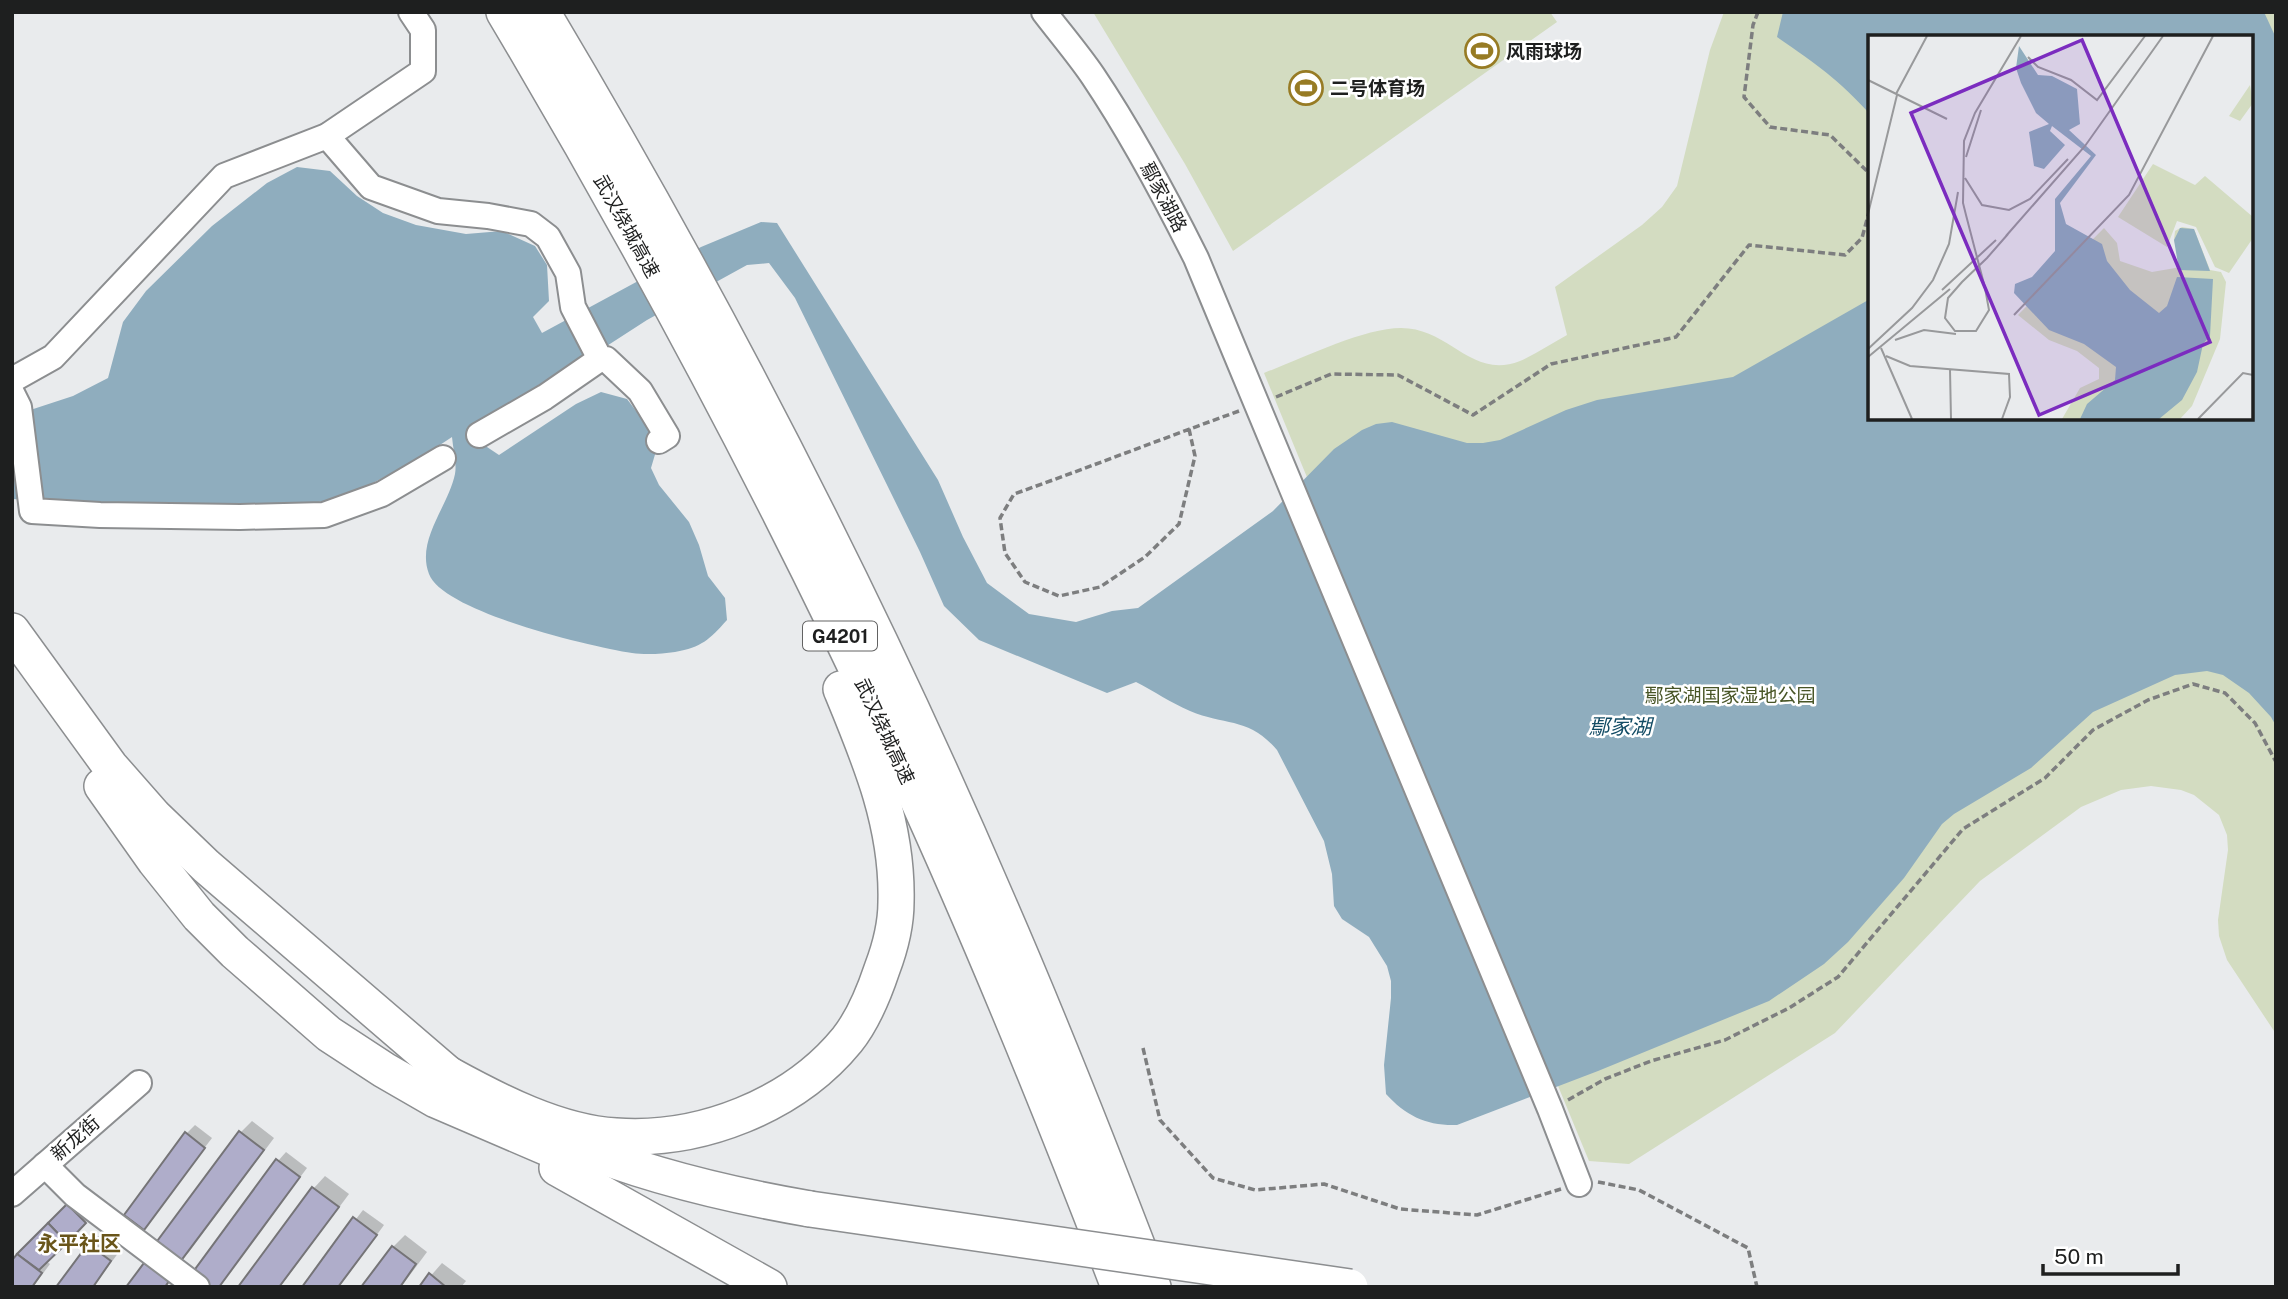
<svg xmlns="http://www.w3.org/2000/svg" width="2288" height="1299" viewBox="0 0 2288 1299" font-family="'Public Sans','Noto Sans SC',sans-serif">
<rect width="100%" height="100%" fill="#e9ebed"/>
<!-- green -->
<g fill="#d3dcc1" fill-rule="evenodd">
<polygon points="1093,12 1550,12 1557,22 1233,251 1185,164"/>
<path d="M1724 12H2276V1034L2227 960 2219 936 2218 920 2228 850 2227 835 2219 815 2194 795 2181 790 2151 786 2121 790 2081 807 1980 881 1835 1033 1629 1164 1589 1161 1264 373C1301 359 1363 328 1401 328 1450 328 1471 380 1520 361 1536 354 1552 343 1567 335L1555 287 1642 225 1662 207 1677 186 1710 50ZM1870 37H2251V418H1870Z"/>
</g>
<!-- water -->
<path fill="#8fadbe" d="M1783 12H2264L2276 38V726L2271 717 2249 693 2223 675 2207 671 2175 675 2093 712 2031 768 1954 814 1942 824 1904 878 1848 942 1824 964 1769 1001 1598 1071 1457 1125C1427 1126 1406 1116 1386 1094L1384 1065 1391 998V981L1387 966 1369 937 1342 919 1334 906 1332 874 1324 841 1277 750C1249 717 1226 726 1190 711 1171 703 1154 691 1136 682L1107 693 979 640 944 606 920 552 795 298 769 263 747 265 647 320 599 351 475 439 499 455 576 404 601 392 627 399 659 441 651 468 659 485 689 522 699 545 708 576 725 598 727 620C709 640 702 647 675 652 662 654 645 655 632 653 592 647 443 612 429 574 416 540 448 507 455 474 457 463 453 449 452 437L414 462 343 498 294 506 197 508 12 499V416L73 396 108 378 123 322 146 291 212 226 267 183 297 167 330 171 357 196 383 213 416 225 466 234 502 231 535 246 547 265 549 301 533 317 542 333 701 247 761 222 777 223 938 480 963 537 987 583 1029 614 1076 622 1112 611 1138 608 1273 511 1334 449 1362 430 1376 424 1392 422 1467 443H1483L1500 440 1566 410 1597 400 1733 377 1870 299V418H2251V37H1870V114C1839 80 1815 63 1777 37Z"/>
<!-- shadow -->
<g fill="#0003">
<polygon points="252,1121 274,1138 189,1252 175,1266 179,1269 166,1287 128,1287 159,1250 240,1133"/>
<polygon points="195,1125 212,1138 144,1227 186,1134"/>
<polygon points="286,1152 307,1168 218,1287 278,1161"/>
<polygon points="325,1176 349,1194 280,1287 240,1287 314,1188"/>
<polygon points="74,1200 91,1217 46,1261 50,1264 33,1287 12,1287 18,1255"/>
<polygon points="363,1210 384,1225 339,1287 304,1287"/>
<polygon points="405,1235 427,1252 401,1287 364,1287 393,1247"/>
<polygon points="98,1236 119,1252 93,1287 89,1245"/>
<polygon points="442,1263 466,1281 461,1287 421,1287"/>
</g>
<!-- building -->
<g fill="#afadca" stroke="#757477" stroke-width="2">
<polygon points="239,1131 264,1150 177,1266 152,1248"/>
<polygon points="185,1132 205,1148 144,1230 124,1215"/>
<polygon points="276,1159 300,1177 219,1287 205,1287 190,1276"/>
<polygon points="312,1187 339,1207 279,1287 238,1287"/>
<polygon points="67,1204 86,1223 67,1243 48,1223"/>
<polygon points="353,1217 377,1235 338,1287 302,1287"/>
<polygon points="48,1223 67,1243 39,1270 17,1254"/>
<polygon points="88,1244 111,1261 93,1287 56,1287"/>
<polygon points="392,1246 416,1264 400,1287 361,1287"/>
<polygon points="17,1254 42,1273 32,1287 12,1287 12,1260"/>
<polygon points="144,1263 169,1281 165,1287 126,1287"/>
<polygon points="429,1273 446,1287 419,1287"/>
</g>
<g fill="none" stroke-linecap="round" stroke-linejoin="round">
<!-- minor casing -->
<g stroke="#8c8e90" stroke-width="28">
<g id="minor">
<path d="M1044 12C1060 33 1078 54 1093 76 1132 134 1165 196 1196 258L1550 1109 1579 1184"/>
<polyline points="327,136 371,187 438,211 488,216 531,224 548,237 568,273 573,307 600,359 606,359 640,391 667,436 659,441"/>
<polyline points="12,380 53,357 224,176 327,136 423,71 423,30 411,12"/>
<polyline points="12,393 19,407 32,511 100,515 240,517 324,515 382,494 443,458"/>
<polyline points="479,435 545,397 600,359"/>
<polyline points="45,1165 75,1195 197,1287"/>
<polyline points="12,1194 139,1083"/>
</g>
</g>
<!-- highway casing -->
<g stroke="#8c8e90" stroke-width="38">
<g id="highway">
<path d="M504 12C651 259 786 513 906 774 983 942 1053 1114 1119 1287"/>
<path d="M542 12C712 297 865 593 996 898 1052 1026 1103 1156 1153 1287"/>
<polyline points="12,631 110,766 154,816 206,866 448,1074 467,1087"/>
<polyline points="102,786 155,861 199,916 235,952 329,1034 384,1070 436,1100 592,1167"/>
<path d="M448 1074C497 1101 559 1133 616 1136 700 1142 793 1106 847 1040 863 1020 874 993 882 969 890 948 896 924 896 902 898 825 870 759 841 689"/>
<path d="M571 1144C647 1176 729 1195 810 1209"/>
<polyline points="557,1168 769,1287"/>
</g>
</g>
<!-- path -->
<g stroke="#7d7e7f" stroke-width="3.5" stroke-dasharray="7 3.5" stroke-linecap="butt">
<polyline points="1758,12 1753,25 1744,97 1770,127 1830,135 1870,174"/>
<polyline points="1276,397 1331,374 1398,375 1473,415 1551,364 1676,337 1749,245 1845,255 1862,238 1870,208"/>
<path d="M1189 429 1195 456 1179 524 1145 557 1100 587 1059 596 1025 582 1005 553 1000 518 1014 494C1090 467 1164 438 1239 411"/>
<polyline points="1143,1048 1160,1120 1213,1178 1255,1190 1324,1184 1400,1209 1477,1215 1561,1189"/>
<polyline points="1568,1100 1605,1079 1651,1061 1725,1040 1789,1008 1838,977 1963,829 2045,778 2093,730 2148,700 2193,684 2225,693 2255,723 2276,762"/>
<polyline points="1598,1182 1639,1190 1748,1248 1757,1287"/>
</g>
<!-- minor -->
<use href="#minor" stroke="#fff" stroke-width="24"/>
<!-- highway -->
<use href="#highway" stroke="#fff" stroke-width="35"/>
<!-- highway-bridge casing -->
<g stroke="#8c8e90" stroke-width="38" stroke-linecap="butt">
<polyline id="highway-bridge" points="810,1209 1350,1287"/>
</g>
<!-- highway-bridge -->
<use href="#highway-bridge" stroke="#fff" stroke-width="35"/>
</g>
<!-- icons -->
<defs>
<g id="stadium-ring" transform="scale(1.75)"><circle r="9.5" fill="#fff" stroke="#977b24" stroke-width="1.5"/><path d="M0-5a6.5 5 0 1 0 0 10a6.5 5 0 1 0 0-10ZM-3.5-1.8h7v3.6h-7Z" fill="#977b24"/></g>
</defs>
<g fill-rule="evenodd">
<use href="#stadium-ring" x="1482" y="51"/>
<use href="#stadium-ring" x="1306" y="88"/>
</g>
<g text-anchor="middle" dominant-baseline="central" stroke-width="5" stroke-linejoin="round" paint-order="stroke">
<!-- shield labels -->
<rect fill="#fff" stroke="#626262" stroke-width="2" x="803" y="621.5" width="74" height="29" rx="5"/>
<g font-size="18" font-weight="bold" fill="#1e1f1f">
<text x="840" y="636">G4201</text>
</g>
<!-- poi labels -->
<g font-size="19" font-weight="bold" fill="#1e1f1f" stroke="#fff" text-anchor="start">
<text x="1506" y="51">风雨球场</text>
<text x="1330" y="88">二号体育场</text>
</g>
<!-- street labels -->
<g font-size="19" fill="#1e1f1f" stroke="#fff">
<text transform="translate(1164 197) rotate(62)">鄢家湖路</text>
<text transform="translate(627 226) rotate(61)">武汉绕城高速</text>
<text transform="translate(885 731) rotate(65)">武汉绕城高速</text>
<text transform="translate(75 1138) rotate(-41)">新龙街</text>
</g>
<!-- park labels -->
<g font-size="19" fill="#485526" stroke="#fff">
<text x="1730" y="695">鄢家湖国家湿地公园</text>
</g>
<!-- water labels -->
<g font-size="21" font-style="italic" fill="#134c65" stroke="#fff">
<text x="1620" y="726">鄢家湖</text>
</g>
<!-- neighbourhood labels -->
<g font-size="21" font-weight="bold" fill="#69551a" stroke="#fff">
<text x="79" y="1243">永平社区</text>
</g>
</g>
<!-- overview -->
<g transform="translate(1868 35)">
<rect width="385" height="385" fill="#e9ebed"/>
<path d="M382 50 385 68 372 86 361 81ZM285 129 327 150 337 141 385 182V203L361 238 347 232 328 192 309 186 299 212 250 182ZM314 192 326 194 342 235 353 237 358 247 352 304 324 371 312 384H194L212 353 231 344V333L209 316 181 305 150 280 236 193 249 208 252 226 284 237 313 232 306 205 307 196Z" fill="#d3dcc1"/>
<path d="M151 11 170 40 184 41 209 54 212 89 201 95 228 120 192 168 198 189 234 209 239 226 262 255 291 278 299 271 309 242 345 244 342 301 335 309 329 337 314 365 291 384H212L219 369 247 345 248 332 216 309 181 295 146 258 147 249 164 242 187 216V164L223 121 184 91 182 96 197 110 176 134 166 131 161 97 181 89 168 78 153 48 148 33ZM312 193 326 194 342 236 311 235 306 205Z" fill="#8fadbe"/>
<path fill="none" stroke="#98999b" stroke-width="2" d="M160 22 170 32 203 45 229 65 277 1M0 45 79 84M28 59 59 1M98 122 113 75M97 143 114 170 141 175 162 164 200 124M0 179 29 60M140 199 119 223 94 247 80 263 77 283 87 296H108L121 275 117 253 98 180 95 168 96 106 107 78 153 1M138 201 217 111 295 1M74 255 128 205M146 280 261 160 345 1M27 305 56 295 88 299M13 313 44 384M0 314 44 273 65 245 81 209 90 157M18 321 42 331 141 339 142 362 134 384M0 322 82 254M82 335 83 384M330 384 375 338 385 340"/>
<path fill="#7b2cbf" fill-opacity="0.15" stroke="#7b2cbf" stroke-width="3.5" d="M214 5 342 307 171 380 43 78Z"/>
<rect width="385" height="385" fill="none" stroke="#1e1f1f" stroke-width="3.5"/>
</g>
<!-- border -->
<rect width="2288" height="1299" fill="none" stroke="#1e1f1f" stroke-width="28"/>
<!-- scale -->
<path d="M2043 1264v10h135v-10" fill="none" stroke="#1e1f1f" stroke-width="3.5"/>
<text x="2054" y="1264" font-size="21" fill="#1e1f1f" stroke="#ffffff" stroke-width="5" paint-order="stroke">50 m</text>
</svg>
